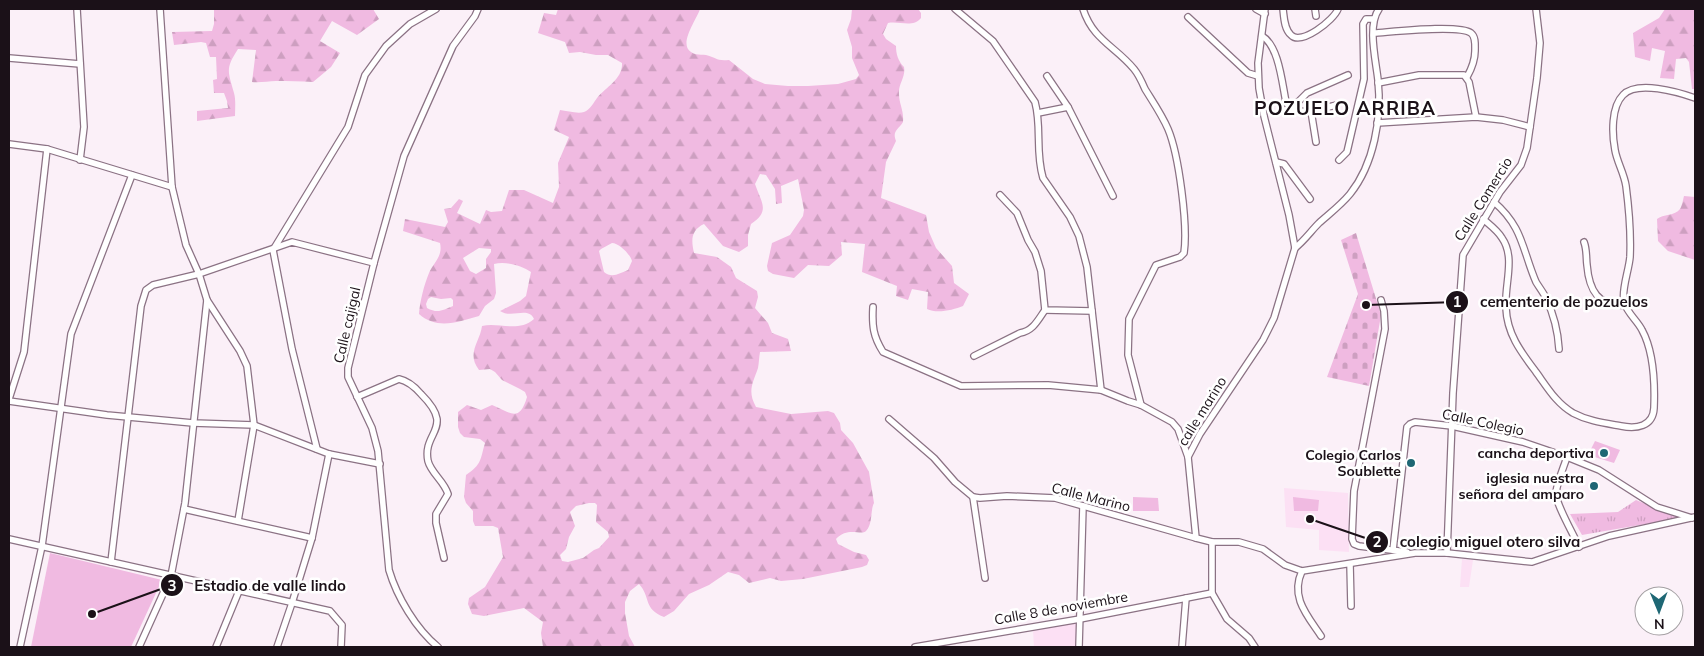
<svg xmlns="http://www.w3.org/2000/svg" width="1704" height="656" viewBox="0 0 1704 656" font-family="Mulish,sans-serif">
<defs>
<pattern id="forest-firs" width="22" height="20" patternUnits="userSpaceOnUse" patternTransform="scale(1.25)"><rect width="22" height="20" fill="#f0bae1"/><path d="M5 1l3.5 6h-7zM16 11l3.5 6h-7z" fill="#cd9fc0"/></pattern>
<pattern id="cemetery-stones" width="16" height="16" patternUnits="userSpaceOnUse" patternTransform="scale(1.25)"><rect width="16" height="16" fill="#f0bae1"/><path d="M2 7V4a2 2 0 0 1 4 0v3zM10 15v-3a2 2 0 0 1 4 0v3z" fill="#cd9fc0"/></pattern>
<pattern id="park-tufts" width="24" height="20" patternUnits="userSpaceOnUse" patternTransform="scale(1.25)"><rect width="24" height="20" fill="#f0bae1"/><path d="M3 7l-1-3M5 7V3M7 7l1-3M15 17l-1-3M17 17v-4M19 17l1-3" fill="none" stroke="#cd9fc0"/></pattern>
</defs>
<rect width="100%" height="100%" fill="#fbf0f8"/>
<!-- built -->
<g fill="#fce0f4">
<polygon points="1284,488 1348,493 1349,552 1319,550 1319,530 1286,527"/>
<polygon points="1462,559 1473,560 1469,587 1460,587"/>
<polygon points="1078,623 1076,647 1034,647 1033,630"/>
</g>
<!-- green -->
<g fill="#f0bae1">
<polygon points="1595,441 1620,450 1614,463 1588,455"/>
<polygon points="1133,497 1158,498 1159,511 1133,511"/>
<polygon points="1293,497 1319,500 1318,511 1294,511"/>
<polygon points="50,553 162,580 131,647 31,647"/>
</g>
<!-- forest -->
<g fill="url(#forest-firs)" fill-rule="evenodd">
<path d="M214 9H373L379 19 357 35 332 21 320 41 340 53 331 67 313 82C301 81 288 81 276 81 268 81 260 83 252 82L256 50 238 49C225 69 228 71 234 93 236 100 235 109 235 116L197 121V111L228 108 227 101 224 93H214L213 80 217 79 216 57H210L206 43 201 42 174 45 172 32 212 31 214 24Z"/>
<path d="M558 9H700C697 19 678 44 691 52 696 56 701 54 706 55 718 58 715 61 729 60L753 79 765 84 788 86H808L838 84 856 79 859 75 852 58V47L847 30 851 19 852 9H918L921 13V18C913 28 900 21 888 23L883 34 886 39 896 46C896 54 898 61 904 67 906 77 898 84 899 94 899 104 904 110 903 122 898 130 892 131 896 141L886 162 881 198 926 215 929 232 936 248 952 266 954 283 969 294 963 306C953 310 937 314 927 309L928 292 912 289 908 300 896 296 897 286 862 272 865 244 841 242 842 255 829 266 808 265 794 278 773 274 768 271 767 266 772 243 790 235 803 216 804 210 798 179 781 186 782 203 776 204 775 189 766 175 760 174 755 184C761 202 771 211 751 224L748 235V246L739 252 723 246 704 224C691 230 691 240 694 253L717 257 731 267 736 278 757 291 758 297 755 308 768 323 772 333 788 339 791 351 760 352C759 357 759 363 758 368 753 383 747 391 756 407L791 414 828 411 834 413 840 423 841 430 853 443 869 472 874 503C870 511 873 524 866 531 861 536 848 526 836 539L838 544 854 552 866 555 869 560 867 565 862 567 803 579 781 581 770 578 749 583 739 575 728 572 709 585 689 594 674 611 664 617C643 609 651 597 639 584L630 591 625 602V613L629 636 635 647H543L541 633 543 622 524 608 484 616 472 614 468 604 469 598 485 587 503 557 498 528 493 526H475L473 521V511L466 503 464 497 466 475C482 464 480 460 485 443L480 439 464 437 460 433 458 427V412L467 405 481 410 492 405C510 412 519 424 527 397L525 392 520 389 502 380 495 372 490 369 479 370C466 353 480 342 482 326 499 322 518 333 534 319 528 306 512 319 500 311L520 301 526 296 531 272C521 265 505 261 494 264L496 293 494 299 485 306 479 316C458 322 437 330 419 314 420 301 424 285 429 273 434 262 443 256 440 243L403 231 405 219 445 227 448 222 444 209 451 208 459 199 463 201 457 213 480 224 486 210 491 212 502 211 509 190H524L553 203 559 187 558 163 569 137 554 130 560 110C567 111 578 114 584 112 590 110 594 102 597 98 606 87 623 79 622 63L608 55H596L580 52 569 53 565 42 538 33 544 13 556 15ZM612 243C619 243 630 254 632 261L628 270C620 273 612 279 604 272L599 251 601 249ZM479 248 491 249V252L486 259V268L476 274 470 271 463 258ZM431 297 441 299 451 298 453 300V306C443 310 438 314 427 308L426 304 428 299ZM589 503H595L597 505 596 522 608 532 609 537 599 548 594 550 583 558 568 562 562 561 560 555 566 549 569 537 575 526 570 512 576 506Z"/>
<polygon points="1665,9 1695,9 1695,89 1692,89 1689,62 1686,58 1676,59 1674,79 1660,78 1665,51 1652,48 1650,61 1635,57 1633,33 1659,18"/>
<path d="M1684 196 1695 197V260L1668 251 1658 241 1657 219C1663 214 1675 216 1680 209 1682 206 1683 200 1684 196Z"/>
</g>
<!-- cemetery -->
<polygon fill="url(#cemetery-stones)" points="1356,233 1381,315 1369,386 1327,377 1358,294 1341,240"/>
<!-- park -->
<polygon fill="url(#park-tufts)" points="1636,500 1680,518 1582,535 1570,514 1618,512"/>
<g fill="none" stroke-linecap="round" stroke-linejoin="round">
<!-- street casing -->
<g stroke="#8b7284" stroke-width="8">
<g id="street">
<polyline points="77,9 84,127 80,160"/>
<path d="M955 9 993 41 1035 102C1042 128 1035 151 1043 178L1070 217 1079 236 1087 267 1101 390"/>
<path d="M1083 9C1093 40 1115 46 1134 69 1139 75 1142 82 1145 89 1153 102 1162 115 1168 129 1179 155 1188 226 1184 253L1180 257 1156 265 1129 319 1128 355 1141 405"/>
<polyline points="1256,9 1265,14"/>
<polyline points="1265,9 1258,63 1259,88 1264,116 1289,215 1295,248 1274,318 1263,340 1200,434 1188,457 1196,538 1212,542 1239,542 1263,549 1285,565 1302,571 1415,553 1447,553 1532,562 1609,536 1695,517"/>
<path d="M1283 9C1284 17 1284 29 1291 35 1301 46 1334 20 1338 9"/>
<polyline points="1315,9 1316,16"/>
<polyline points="1188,17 1248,73 1258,76"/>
<path d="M1374 33C1391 32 1459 24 1471 33 1476 37 1475 45 1475 51 1475 61 1472 68 1467 77"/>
<path d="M1262 36C1279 46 1282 83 1286 102 1295 119 1322 109 1336 105"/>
<polyline points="9,58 80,64"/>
<polyline points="1047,76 1068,107"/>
<polyline points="1378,83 1419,75 1464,75 1469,82 1476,117"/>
<polyline points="1291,109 1307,93 1348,75"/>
<polyline points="1311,111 1316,142"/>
<polyline points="1038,113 1068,107 1113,196"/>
<polyline points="1377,123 1476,117 1503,120 1530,127"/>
<polyline points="9,144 47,149 172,187"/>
<polyline points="1339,160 1347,152 1364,79 1363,24 1366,19 1374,19"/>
<polyline points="1276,162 1284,164 1310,199"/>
<polyline points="1000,195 1017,213 1028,240 1035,252 1041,271 1045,310 1092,311"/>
<path d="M1494 202C1523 227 1522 249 1536 282 1539 287 1543 292 1546 298 1554 315 1558 331 1559 349"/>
<path d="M1483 219C1490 225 1498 231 1502 238 1516 258 1504 285 1506 308 1507 334 1521 352 1536 372 1547 387 1556 403 1573 413 1588 421 1604 423 1621 426 1636 429 1653 427 1654 408 1655 383 1654 352 1642 330 1637 320 1627 313 1624 302 1621 291 1629 270 1630 257 1631 234 1629 209 1626 186 1624 173 1617 162 1615 150 1612 134 1611 107 1623 95 1637 80 1678 92 1695 98"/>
<path d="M1584 242C1587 250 1586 257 1587 265 1589 290 1598 307 1625 305"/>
<path d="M1295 248C1304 241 1311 231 1319 223 1329 214 1341 205 1350 194 1374 164 1382 118 1378 80 1376 61 1367 25 1379 9"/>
<polyline points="207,300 240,351 247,366 254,425 238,521"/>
<polyline points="1381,300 1384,311 1385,329 1354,491 1352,539 1354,544 1359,546 1407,552"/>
<path d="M873 307C872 326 873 336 883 352L961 386 1048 385 1101 390 1128 401 1141 405 1172 422 1178 429 1188 457"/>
<path d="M974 356 1020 333C1033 331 1038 320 1045 310"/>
<path d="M357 397 399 379C408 381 415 387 421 394 456 429 422 431 428 461 431 473 444 481 448 494L436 514V523L444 558"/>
<polyline points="9,399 24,352 47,149"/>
<polyline points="9,401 107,415 193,423 254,425 329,454 380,464"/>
<polyline points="889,419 934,458 955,482 973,497 980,498 1007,496 1055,498 1196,538"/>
<polyline points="317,449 292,349 273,250 348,127 365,75 386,46 410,24 436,9"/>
<path d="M1567 457C1563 469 1558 480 1556 492 1554 501 1574 535 1579 547"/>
<polyline points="973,497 985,578"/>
<polyline points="184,509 312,538"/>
<polyline points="9,539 330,611 342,625 341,647"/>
<polyline points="1212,542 1212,593 1227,619 1249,638 1255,647"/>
<polyline points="1393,550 1407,427 1410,424 1415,422 1452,426 1523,442 1567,457 1599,470 1657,507 1692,518"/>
<polyline points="1447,553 1453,393 1463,255 1500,192 1521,165 1527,148 1537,78 1540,43 1536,9"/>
<polyline points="111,562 141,306 146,290 153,285 199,274 292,242 374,263"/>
<polyline points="1350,564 1351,606"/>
<path d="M1302 571C1290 597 1307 615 1321 636"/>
<polyline points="20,647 42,546 71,334 132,175"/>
<polyline points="139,647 171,576 185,503 206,309 207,300 199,274 186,245 172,187 160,9"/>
<polyline points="216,647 239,591"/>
<polyline points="277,647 292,603 312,538 329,454"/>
<path d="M438 647C416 629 397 597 389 570L378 451 372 428 348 377V368L374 263 404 156 453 46 475 16 478 9"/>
<polyline points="915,647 1080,619 1212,593"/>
<polyline points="1079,647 1083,506"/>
<polyline points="1182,647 1186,598"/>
</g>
</g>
<!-- street -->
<use href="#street" stroke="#fff" stroke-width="5.5"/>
</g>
<!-- markers -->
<g fill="#1e6774" stroke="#fff" stroke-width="2">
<circle cx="1604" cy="453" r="5"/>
<circle cx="1411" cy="463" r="5"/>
<circle cx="1594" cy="486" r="5"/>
</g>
<g text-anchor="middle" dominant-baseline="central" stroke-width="5" stroke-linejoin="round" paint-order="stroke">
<!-- street labels -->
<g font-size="14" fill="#1b1118" stroke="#fff">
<text transform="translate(1483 199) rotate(-58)">Calle Comercio</text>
<text transform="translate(347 325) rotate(-77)">Calle cajigal</text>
<text transform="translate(1202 411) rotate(-58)">calle marino</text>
<text transform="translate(1483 422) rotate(12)">Calle Colegio</text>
<text transform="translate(1091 497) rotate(14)">Calle Marino</text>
<text transform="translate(1061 608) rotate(-10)">Calle 8 de noviembre</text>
</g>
<!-- poi labels -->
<g font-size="14" font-weight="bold" fill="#1b1118" stroke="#fff" text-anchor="end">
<text x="1594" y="453">cancha deportiva</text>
<text x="1401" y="455">Colegio Carlos<tspan x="1401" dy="16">Soublette</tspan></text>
<text x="1584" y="478">iglesia nuestra<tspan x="1584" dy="16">señora del amparo</tspan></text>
</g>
<!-- district labels -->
<g font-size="19" font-weight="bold" letter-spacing="1" fill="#1b1118" stroke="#fff">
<text x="1345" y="108">POZUELO ARRIBA</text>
</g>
</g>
<!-- callouts -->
<path fill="none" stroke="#1b1118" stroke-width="2" d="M1366 305L1457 302M1310 519L1377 542M92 614L172 585"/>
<g fill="#1b1118" stroke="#fff" stroke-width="2">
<circle cx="1366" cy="305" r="5"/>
<circle cx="1310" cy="519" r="5"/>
<circle cx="92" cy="614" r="5"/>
<circle cx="1457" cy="302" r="12"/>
<circle cx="1377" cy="542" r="12"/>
<circle cx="172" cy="585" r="12"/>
</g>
<g font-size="15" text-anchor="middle" font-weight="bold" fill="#fff">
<text x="1457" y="307">1</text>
<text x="1377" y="547">2</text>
<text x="172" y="591">3</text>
</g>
<g font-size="15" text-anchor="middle" font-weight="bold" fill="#1b1118" stroke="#fff" stroke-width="5" stroke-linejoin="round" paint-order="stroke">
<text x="1564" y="307">cementerio de pozuelos</text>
<text x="1490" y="547">colegio miguel otero silva</text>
<text x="270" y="591">Estadio de valle lindo</text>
</g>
<!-- border -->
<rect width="1704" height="656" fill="none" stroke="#1b1118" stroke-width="20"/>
<!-- north arrow -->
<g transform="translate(1659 611) rotate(179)"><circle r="24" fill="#ffffff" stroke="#a4a0a3"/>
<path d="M0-4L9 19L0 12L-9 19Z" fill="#1e6774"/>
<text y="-8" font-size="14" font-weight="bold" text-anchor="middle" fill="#1b1118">N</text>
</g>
</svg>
